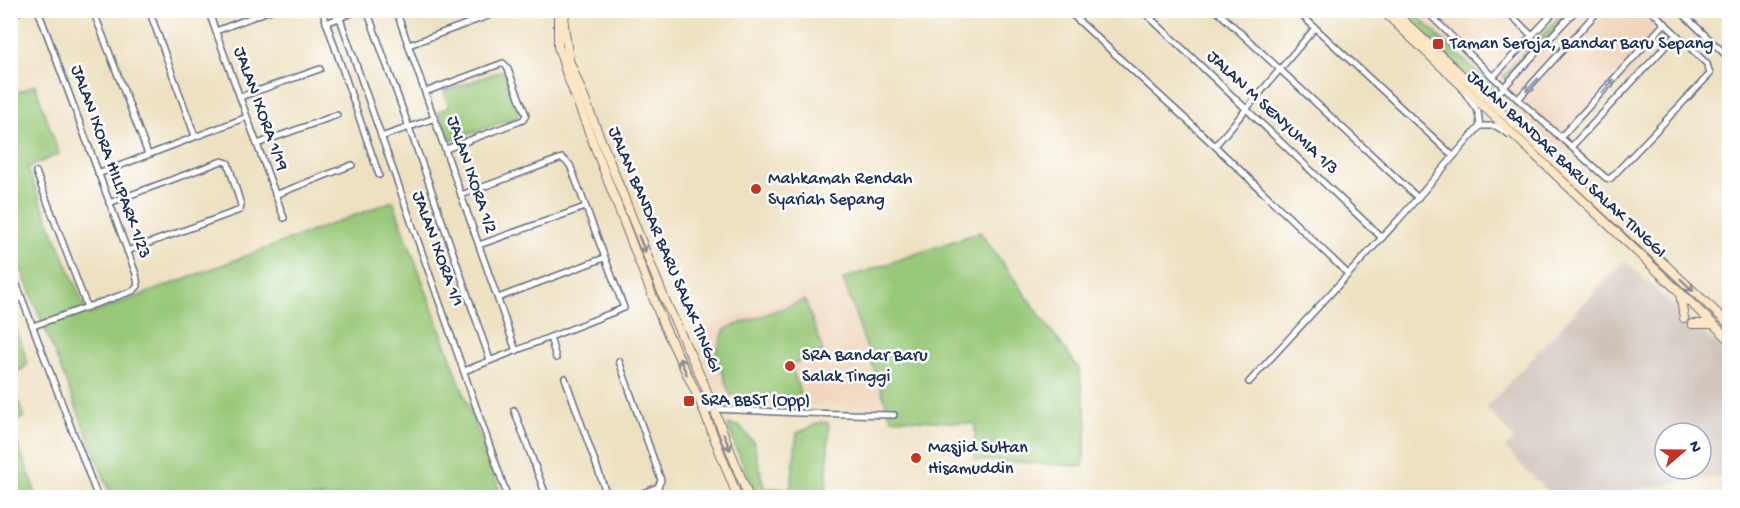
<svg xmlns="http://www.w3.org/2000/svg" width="1740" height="508" viewBox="0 0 1740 508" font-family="'Gochi Hand',sans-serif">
<rect width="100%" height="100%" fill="#fff"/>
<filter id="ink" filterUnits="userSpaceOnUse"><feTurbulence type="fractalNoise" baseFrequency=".0167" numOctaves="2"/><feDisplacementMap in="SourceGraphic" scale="12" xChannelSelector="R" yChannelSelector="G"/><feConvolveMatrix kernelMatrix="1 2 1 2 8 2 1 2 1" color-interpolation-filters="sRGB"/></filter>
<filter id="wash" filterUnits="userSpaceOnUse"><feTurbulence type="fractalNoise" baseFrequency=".008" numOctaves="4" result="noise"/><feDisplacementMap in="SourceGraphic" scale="24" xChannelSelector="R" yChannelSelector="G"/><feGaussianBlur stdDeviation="1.35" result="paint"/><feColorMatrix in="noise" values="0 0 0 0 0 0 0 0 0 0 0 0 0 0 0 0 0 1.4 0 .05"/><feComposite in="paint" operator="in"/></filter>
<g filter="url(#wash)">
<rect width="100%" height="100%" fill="#eee1c1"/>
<!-- built -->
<g fill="#f0d6bc">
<polygon points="1412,11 1648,11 1668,31 1561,152"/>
<polygon points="843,279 887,407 719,401 695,331"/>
</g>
<!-- industrial -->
<path fill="#cec2b9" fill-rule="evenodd" d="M1624 260 1729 357V483L1721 476 1590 497H1553L1505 448 1515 439 1486 407ZM1665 433H1701V469H1665Z"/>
<!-- green -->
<g fill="#97c777" stroke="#597b6a" stroke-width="1.5">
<polygon points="1399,11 1412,11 1494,88 1493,90 1485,93 1442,53 1444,45 1438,39 1431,42 1400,14"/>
<polygon points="1565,11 1570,11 1571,13 1508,79 1504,78 1503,76"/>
<polygon points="500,71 505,73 519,111 517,117 453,140 448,137 438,112 449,107 444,92"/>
<polygon points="35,85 59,154 27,168 88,315 393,201 502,497 112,497 11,244 11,95"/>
<polygon points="980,232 1079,369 1087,424 1083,466 975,460 975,424 891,418 843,279"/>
<polygon points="805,300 823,351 791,365 802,399 730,395 716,353 725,329"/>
<polygon points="10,311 28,363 24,368 11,375"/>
<polygon points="11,379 24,417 12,423 11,426"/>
<polygon points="821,422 828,423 829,427 826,497 806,497 788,494 778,497 757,495 735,446 728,425 740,426 754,443 764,488 791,488 797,433"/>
<polygon points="10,427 33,483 36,497 11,497"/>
</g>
</g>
<g filter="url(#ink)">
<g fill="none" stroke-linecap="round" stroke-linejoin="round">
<!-- street casing -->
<g stroke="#656d81" stroke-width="8">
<g id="street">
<polyline points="93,10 148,154"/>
<polyline points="149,10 195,136"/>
<polyline points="208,10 284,218"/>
<polyline points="322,10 379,175"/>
<polyline points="337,10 508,498"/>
<polyline points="367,10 430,186 490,360"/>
<polyline points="396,10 516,351"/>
<polyline points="1067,10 1215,146 1348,274"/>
<polyline points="1142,10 1382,238"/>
<polyline points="1216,10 1418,198"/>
<polyline points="1296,10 1453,156"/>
<polyline points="1425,10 1493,77 1606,178 1610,179 1710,74 1707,64 1651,10"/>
<polyline points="1506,10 1532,36"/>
<polyline points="1679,10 1730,59"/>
<polyline points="10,15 22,10"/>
<polyline points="326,23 360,10"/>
<polyline points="216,31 271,10"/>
<polyline points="409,45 504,10"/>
<polyline points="1493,77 1556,10"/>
<polyline points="425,92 503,63 507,67 526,115 523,120 446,149"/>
<polyline points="240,97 320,69"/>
<polyline points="1518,99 1599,10"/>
<polyline points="1489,103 1576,10"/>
<polyline points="1480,126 1496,126 1508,134"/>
<polyline points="381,137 435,118"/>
<polyline points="1561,137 1665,23"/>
<polyline points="257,144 337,115"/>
<polyline points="1215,146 1315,28"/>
<polyline points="1572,146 1676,35"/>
<polyline points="36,172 87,307"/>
<polyline points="98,174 247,117"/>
<polyline points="275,195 352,165"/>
<polyline points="461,195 562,158 570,165 624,308 464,371"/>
<polyline points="109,203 222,161 228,163 241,205 240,210 127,251"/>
<polyline points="479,245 585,207"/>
<polyline points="10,267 98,498"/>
<polyline points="498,298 604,258"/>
<polyline points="33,326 133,291 138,286 136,274 38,10"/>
<polyline points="550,337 556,358"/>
<polyline points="619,361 661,480 658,487 630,498"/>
<polyline points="565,378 608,498"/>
<polyline points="1249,382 1401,217 1480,126 1478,112 1463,90"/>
<polyline points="514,410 547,498"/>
<polyline points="704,413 714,409 801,413 894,415"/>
</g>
</g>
<!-- secondary casing -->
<g stroke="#656d81" stroke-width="10">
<g id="secondary">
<polyline points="558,10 558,46 567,75 664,326 699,399 738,498"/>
<polyline points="565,10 564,26 569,60 665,300 704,384 749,498"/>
<polyline points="1382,10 1730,340"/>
<polyline points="1392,10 1730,325"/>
<polyline points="1680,293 1684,318"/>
<polyline points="1692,324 1713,324"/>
</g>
</g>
<!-- street -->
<use href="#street" stroke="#fff" stroke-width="5"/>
<!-- secondary -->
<use href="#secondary" stroke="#fce6c4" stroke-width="8"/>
</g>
<!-- one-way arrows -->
<defs><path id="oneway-shaft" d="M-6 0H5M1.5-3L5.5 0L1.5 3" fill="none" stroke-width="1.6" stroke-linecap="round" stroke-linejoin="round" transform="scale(1.5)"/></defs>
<g stroke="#8d97ae">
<use href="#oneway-shaft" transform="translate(1532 85) rotate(133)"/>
<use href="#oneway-shaft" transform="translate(1608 86) rotate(-48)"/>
</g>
<g stroke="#8c8a91">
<use href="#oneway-shaft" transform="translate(642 244) rotate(68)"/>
<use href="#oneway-shaft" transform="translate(1687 285) rotate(43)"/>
<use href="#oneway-shaft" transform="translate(683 366) rotate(-115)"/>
<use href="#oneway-shaft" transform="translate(727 442) rotate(68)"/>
</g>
</g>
<!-- markers -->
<g fill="#c8321e" stroke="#fff" stroke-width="2">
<rect x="1432" y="38" width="12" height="12" rx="3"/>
<circle cx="756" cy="189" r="6"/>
<circle cx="790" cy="366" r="6"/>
<rect x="683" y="395" width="12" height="12" rx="3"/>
<circle cx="916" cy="458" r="6"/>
</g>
<g text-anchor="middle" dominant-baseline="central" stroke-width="5" stroke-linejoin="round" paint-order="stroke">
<!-- poi labels -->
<g font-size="18" fill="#1b2f5e" stroke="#fff" text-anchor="start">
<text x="1450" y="44">Taman Seroja, Bandar Baru Sepang</text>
<text x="768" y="179">Mahkamah Rendah<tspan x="768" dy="21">Syariah Sepang</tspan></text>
<text x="802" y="356">SRA Bandar Baru<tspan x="802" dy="21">Salak Tinggi</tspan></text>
<text x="701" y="401">SRA BBST (Opp)</text>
<text x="928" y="448">Masjid Sultan<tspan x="928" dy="21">Hisamuddin</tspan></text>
</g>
<!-- street labels -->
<g font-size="18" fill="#1b2f5e" stroke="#fff">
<text transform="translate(260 109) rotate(70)">JALAN IXORA 1/19</text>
<text transform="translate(1272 113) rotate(43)">JALAN M SENYUMIA 1/3</text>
<text transform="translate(110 162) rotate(70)">JALAN IXORA HILLPARK 1/23</text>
<text transform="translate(1566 165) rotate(43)">JALAN BANDAR BARU SALAK TINGGI</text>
<text transform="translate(471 175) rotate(71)">JALAN IXORA 1/2</text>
<text transform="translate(437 249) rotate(70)">JALAN IXORA 1/1</text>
<text transform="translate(664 250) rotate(67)">JALAN BANDAR BARU SALAK TINGGI</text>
</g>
</g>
<!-- margin -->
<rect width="1740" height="508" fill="none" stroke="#fff" stroke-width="36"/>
<!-- north arrow -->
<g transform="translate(1683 451) rotate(70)"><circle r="28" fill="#ffffff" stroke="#a4acbf" stroke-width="1.5"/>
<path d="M0-4.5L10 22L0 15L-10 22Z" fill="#c8321e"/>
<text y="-9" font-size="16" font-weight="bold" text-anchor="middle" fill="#1b2f5e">N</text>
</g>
</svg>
